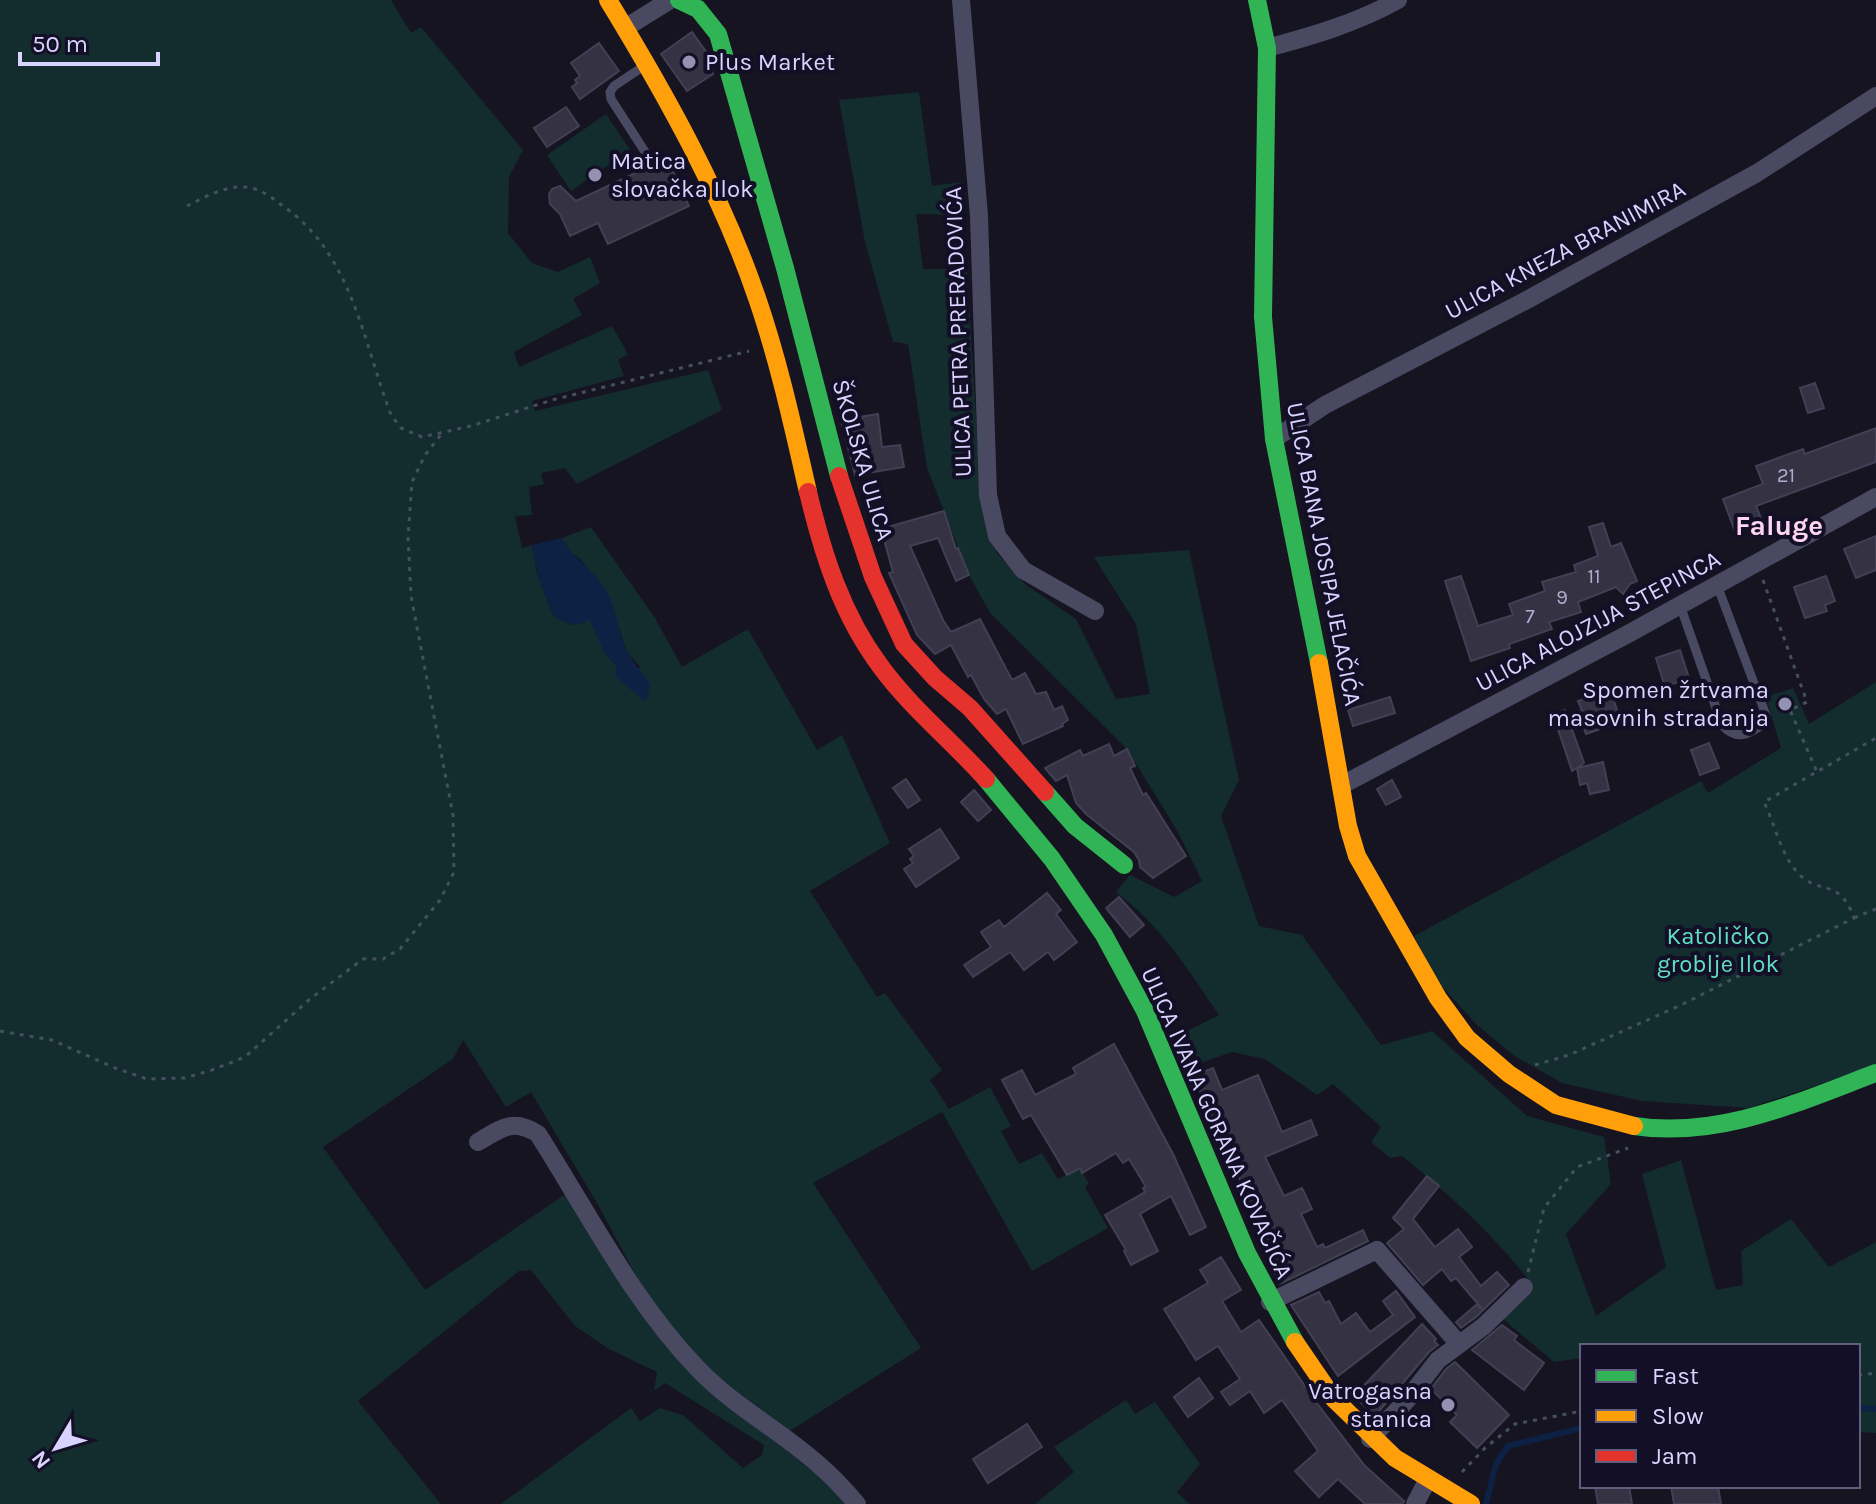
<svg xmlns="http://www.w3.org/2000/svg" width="1876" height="1504" viewBox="0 0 1876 1504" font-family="Karla,sans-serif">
<rect width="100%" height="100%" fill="#161421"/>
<!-- green -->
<g fill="#132c2d">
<polygon points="0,0 391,0 411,33 421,27 523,150 509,177 508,233 532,263 558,272 590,257 600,283 573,299 582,315 514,352 519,367 612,326 628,354 618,360 624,376 532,401 535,411 708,370 722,410 577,484 565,468 541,473 544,484 529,487 532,515 515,516 522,548 532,545 537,573 553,616 589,618 605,653 616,666 641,668 627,652 606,590 580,559 569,551 562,538 591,527 655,618 682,667 748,629 817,750 842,735 890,843 810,891 877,997 885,993 942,1070 930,1080 949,1109 990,1087 1011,1126 1001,1131 1019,1164 1042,1153 1058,1179 1080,1168 1089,1184 1085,1187 1108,1228 1032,1271 942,1112 813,1183 921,1348 788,1432 715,1374 684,1343 642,1287 598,1205 531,1092 506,1107 463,1040 453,1059 323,1147 425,1290 570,1191 653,1325 825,1475 853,1504 501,1504 631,1408 640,1421 660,1408 683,1415 743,1468 762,1455 764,1445 665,1383 654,1391 657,1372 609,1349 575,1326 531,1270 519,1271 358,1401 441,1504 0,1504"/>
<path d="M919 92 932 186 962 182 959 215 916 214 923 269H967L981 501 997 553 1026 585 1076 619 1116 699 1150 694 1136 624 1094 557 1189 550 1239 780 1221 816 1259 926 1302 935 1381 1045 1432 1031 1527 1116 1604 1137 1611 1184 1566 1234 1596 1316 1666 1267 1642 1174 1681 1160 1716 1290 1743 1285 1741 1251 1791 1219 1829 1267 1876 1242V1433L1858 1432V1346H1582V1358L1554 1362 1503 1319 1533 1285C1494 1236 1451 1195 1402 1156L1390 1158 1371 1142 1381 1127 1333 1084 1317 1095 1265 1059 1232 1052 1192 1066 1177 1047 1175 1037 1219 1015C1187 968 1162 927 1116 892L1130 875 1174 897 1202 881 1178 832 1127 749 990 613 969 575 927 468 908 344 893 342 865 242 839 100Z"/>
<polygon points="606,114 630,150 571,191 547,155"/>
<polygon points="1876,682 1876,1066 1748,1108 1642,1101 1562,1083 1513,1055 1477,1025 1438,982 1414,936 1701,781 1708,793 1781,748 1766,697 1793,688 1809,724"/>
<polygon points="1126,1400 1135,1414 1155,1402 1200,1464 1177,1492 1189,1504 1035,1504 1074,1472 1054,1447"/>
</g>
<!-- water -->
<path fill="#0d2144" d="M562 538C572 558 594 570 606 590 617 608 617 630 626 649 631 661 643 672 650 685L646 702 616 677V666L605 653 589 619C574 630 569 624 553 616L537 573 532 545Z"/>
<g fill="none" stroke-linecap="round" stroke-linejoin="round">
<!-- stream -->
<g stroke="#0d2144" stroke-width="6">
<polyline points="1858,1408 1876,1409"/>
<polyline points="1486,1504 1496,1464 1508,1446 1582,1428"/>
</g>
</g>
<!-- building -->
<g fill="#343243" stroke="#433f54" stroke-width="2">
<polygon points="692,32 707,53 713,74 687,91 661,54"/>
<polygon points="599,43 619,71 580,99 572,87 577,83 575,80 580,76 571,63"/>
<polygon points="566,107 579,126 547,147 534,128"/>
<polygon points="667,158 689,206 608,244 598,223 570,236 560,214 550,204 549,194 552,189 560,186 576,201"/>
<polygon points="1815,383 1824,408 1808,413 1800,388"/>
<polygon points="878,414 882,447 900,445 904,467 855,475 841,420"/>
<polygon points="1876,428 1876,462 1756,506 1763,523 1736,534 1723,499 1763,484 1756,466 1803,449 1805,454"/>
<polygon points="944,511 956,549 958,548 969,575 956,581 938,538 910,546 943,620 951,632 980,619 1012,680 1025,673 1036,694 1046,692 1054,710 1062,706 1068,720 1062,724 1063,726 1023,744 1006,709 997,714 984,699 971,675 968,677 951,645 935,654 917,635 889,573 893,572 881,529"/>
<polygon points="1603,523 1611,547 1621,543 1637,581 1630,584 1623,594 1616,587 1578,602 1581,612 1549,622 1552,629 1509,644 1510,648 1471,661 1445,581 1461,576 1478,626 1513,615 1509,604 1545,591 1542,582 1576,572 1574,565 1598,556 1589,527"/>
<polygon points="1876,536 1876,570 1856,578 1844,549"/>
<polygon points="1826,576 1835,601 1825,605 1827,611 1805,618 1794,587"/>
<polygon points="1680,650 1689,678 1665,687 1656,658"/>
<polygon points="1610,689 1621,722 1586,734 1578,712 1582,710 1578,701"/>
<polygon points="1390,697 1395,713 1353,726 1348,710"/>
<polygon points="1565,710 1584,763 1577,768 1603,762 1609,790 1590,794 1587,783 1580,785 1577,768 1572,771 1553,714"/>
<polygon points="1709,743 1719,768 1700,775 1691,750"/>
<polygon points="1109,744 1114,756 1127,749 1135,766 1130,768 1143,795 1146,793 1186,856 1153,878 1140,867 1139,860 1134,852 1086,814 1076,803 1067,775 1056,781 1045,768 1080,750 1083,756"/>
<polygon points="906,779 920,800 908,808 893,788"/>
<polygon points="1392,780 1401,797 1386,805 1377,789"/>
<polygon points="974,790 991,810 978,821 961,802"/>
<polygon points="940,829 959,858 916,887 904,869 913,863 910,859 914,856 909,849"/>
<polygon points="1047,893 1061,910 1056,914 1077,942 1054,960 1048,952 1024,970 1010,952 973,977 964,965 991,947 981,932 999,920 1004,927"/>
<polygon points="1119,897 1144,925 1130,937 1106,908"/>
<polygon points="1114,1044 1173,1154 1206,1227 1190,1235 1171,1196 1140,1214 1158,1251 1131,1265 1124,1251 1126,1250 1105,1215 1145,1192 1143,1188 1146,1187 1129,1159 1123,1163 1116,1153 1082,1173 1080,1168 1067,1175 1031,1115 1023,1119 1002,1080 1022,1070 1035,1095 1076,1074 1073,1068"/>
<polygon points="1213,1068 1222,1090 1258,1075 1282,1132 1311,1120 1317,1135 1265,1157 1284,1196 1302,1188 1312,1209 1301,1214 1317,1247 1323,1244 1325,1248 1363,1230 1368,1241 1280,1284 1259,1240 1273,1233 1258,1201 1248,1206 1237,1184 1241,1182 1193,1076"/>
<polygon points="1427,1176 1439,1186 1413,1219 1435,1247 1458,1229 1472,1247 1459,1257 1481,1286 1497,1272 1509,1285 1476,1317 1461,1328 1456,1322 1476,1305 1483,1310 1456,1278 1451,1281 1442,1269 1423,1285 1387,1243 1404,1229 1393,1218"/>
<polygon points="1221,1257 1241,1290 1222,1301 1241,1332 1259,1320 1316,1402 1365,1466 1404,1501 1403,1504 1365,1504 1338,1479 1319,1497 1295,1471 1318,1451 1282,1400 1264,1413 1250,1391 1230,1405 1221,1392 1240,1379 1218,1346 1196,1360 1164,1309 1208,1283 1200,1270"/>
<polygon points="1396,1291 1415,1317 1338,1376 1291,1305 1319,1292 1325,1303 1329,1301 1341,1324 1356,1313 1370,1332 1393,1315 1383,1301"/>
<polygon points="1422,1324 1436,1339 1434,1341 1438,1345 1429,1352 1375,1416 1354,1396"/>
<polygon points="1502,1325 1517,1336 1514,1340 1544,1363 1524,1390 1472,1350"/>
<polygon points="1455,1362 1509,1415 1477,1448 1450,1422 1457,1415 1431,1389 1446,1369"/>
<polygon points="1199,1378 1213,1398 1188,1417 1174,1397"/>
<polygon points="1027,1424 1042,1447 988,1483 973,1459"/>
<polygon points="1595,1486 1629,1486 1632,1504 1598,1504"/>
<polygon points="1671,1486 1718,1486 1721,1504 1674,1504"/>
</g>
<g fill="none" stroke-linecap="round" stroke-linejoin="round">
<!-- path -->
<g stroke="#44505f" stroke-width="3" stroke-dasharray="4 6" stroke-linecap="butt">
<path d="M187 206C205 197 229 183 251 188 263 190 273 199 283 206 352 254 363 341 391 415L401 428 422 437 471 426 552 400 749 351"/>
<polyline points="1763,580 1807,702 1790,710 1817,772"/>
<polyline points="1854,918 1876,909"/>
<polyline points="0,1031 52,1040 115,1068 147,1079 185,1078 212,1070 245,1057 310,999 363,959 383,959 400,949 440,900 454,872 453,815 411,596 408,537 412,482 425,455 444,431"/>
<path d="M1535 1065 1569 1055 1681 1005 1854 918C1839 876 1819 897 1797 872 1781 854 1775 825 1764 802L1876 738"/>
<polyline points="1528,1272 1544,1208 1577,1167 1628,1148"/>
<polyline points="1858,1375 1876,1373"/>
<polyline points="1462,1472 1485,1448 1515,1424 1582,1411"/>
</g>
<!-- lane -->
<g stroke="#4a4962" stroke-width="9">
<polyline points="644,66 614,86 610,92 611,99 649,158"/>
<path d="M1680 605 1722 725C1736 741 1749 735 1765 723L1766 715 1717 585"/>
</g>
<!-- street -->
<g stroke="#4a4962" stroke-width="18">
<polyline points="961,0 979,216 988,495 997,536 1023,570 1095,611"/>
<polyline points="625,28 670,0"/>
<path d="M1267 48C1312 36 1357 23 1398 0"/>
<polyline points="1274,439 1325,405 1525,301 1757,173 1876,96"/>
<polyline points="1342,785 1628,634 1876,497"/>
<path d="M478 1142C502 1128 513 1118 538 1134 589 1214 633 1302 699 1370 735 1407 781 1431 819 1465 833 1477 845 1490 857 1504"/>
<polyline points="1270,1302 1377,1250 1459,1344"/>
<polyline points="1370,1439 1407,1400 1438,1360 1484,1326 1524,1287"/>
<polyline points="1415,1504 1426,1483"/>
</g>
<!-- fast -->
<g stroke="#30b455" stroke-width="18">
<polyline points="679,0 698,9 718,34 785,268 839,476"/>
<polyline points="1257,0 1267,48 1263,317 1274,439 1319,663"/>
<polyline points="986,779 1052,859 1104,935 1145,1011 1247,1253 1295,1342"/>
<polyline points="1045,792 1075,826 1124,865"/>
<path d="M1634 1126C1719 1139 1799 1102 1876 1073"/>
</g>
<!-- slow -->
<g stroke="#ff9f0a" stroke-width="18">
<path d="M608 0C666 95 721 193 757 298 779 362 793 427 808 492"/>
<polyline points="1319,663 1348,826 1357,856 1438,998 1467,1038 1509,1074 1556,1105 1634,1126"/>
<polyline points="1295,1342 1334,1399 1395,1458 1471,1504"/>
</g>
<!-- jam -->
<g stroke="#e5322d" stroke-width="18">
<polyline points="839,476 873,577 904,644 935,678 970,708 1045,792"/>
<path d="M808 492C823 555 842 615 881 667 911 708 952 741 986 779"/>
</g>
</g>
<!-- markers -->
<g fill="#9591b1" stroke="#130f26" stroke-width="3">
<circle cx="689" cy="62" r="8"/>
<circle cx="595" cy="175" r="8"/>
<circle cx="1785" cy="704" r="8"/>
<circle cx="1448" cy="1405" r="8"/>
</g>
<g text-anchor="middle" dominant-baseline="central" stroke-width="8" stroke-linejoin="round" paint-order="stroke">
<!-- number labels -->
<g font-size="20" fill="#b0acd0">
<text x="1786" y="475">21</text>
<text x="1594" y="576">11</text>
<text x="1562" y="597">9</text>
<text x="1530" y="616">7</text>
</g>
<!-- poi labels -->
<g font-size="24" fill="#d9d4ff" stroke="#130f26" text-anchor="start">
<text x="705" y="62">Plus Market</text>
<text x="611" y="161">Matica<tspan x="611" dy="28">slovačka Ilok</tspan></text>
<text x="1769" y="690" text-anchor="end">Spomen žrtvama<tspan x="1769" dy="28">masovnih stradanja</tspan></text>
<text x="1432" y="1391" text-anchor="end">Vatrogasna<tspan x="1432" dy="28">stanica</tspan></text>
</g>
<!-- street labels -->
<g font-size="24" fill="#d9d4ff" stroke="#130f26">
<text transform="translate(1565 250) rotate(-28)">ULICA KNEZA BRANIMIRA</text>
<text transform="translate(958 332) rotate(-92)">ULICA PETRA PRERADOVIĆA</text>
<text transform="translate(863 460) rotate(74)">ŠKOLSKA ULICA</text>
<text transform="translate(1324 554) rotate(79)">ULICA BANA JOSIPA JELAČIĆA</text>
<text transform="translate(1598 621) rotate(-28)">ULICA ALOJZIJA STEPINCA</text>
<text transform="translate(1217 1123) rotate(66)">ULICA IVANA GORANA KOVAČIĆA</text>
</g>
<!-- park labels -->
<g font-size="24" fill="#5fe0c0" stroke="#130f26">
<text x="1718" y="936">Katoličko<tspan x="1718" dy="28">groblje Ilok</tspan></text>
</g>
<!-- quarter labels -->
<g font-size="28" font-weight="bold" fill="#ffd6f0" stroke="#130f26">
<text x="1779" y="525">Faluge</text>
</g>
</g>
<!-- legend -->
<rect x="1580" y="1344" width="280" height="144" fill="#130f26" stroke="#625e7d" stroke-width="2"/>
<rect x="1596" y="1370" width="40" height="12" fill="#30b455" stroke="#625e7d" stroke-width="2"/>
<text x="1652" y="1384" font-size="24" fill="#d9d4ff">Fast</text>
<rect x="1596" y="1410" width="40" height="12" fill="#ff9f0a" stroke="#625e7d" stroke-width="2"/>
<text x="1652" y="1424" font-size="24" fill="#d9d4ff">Slow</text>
<rect x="1596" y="1450" width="40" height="12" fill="#e5322d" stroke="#625e7d" stroke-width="2"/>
<text x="1652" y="1464" font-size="24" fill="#d9d4ff">Jam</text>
<!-- north arrow -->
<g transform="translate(56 1448) rotate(232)" stroke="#130f26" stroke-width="6" paint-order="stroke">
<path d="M0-6L14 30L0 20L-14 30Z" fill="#d9d4ff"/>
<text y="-12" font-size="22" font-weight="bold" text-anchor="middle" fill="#d9d4ff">N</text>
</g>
<!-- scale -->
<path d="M20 52v12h138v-12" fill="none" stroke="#d9d4ff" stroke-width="4"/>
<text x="32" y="52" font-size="24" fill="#d9d4ff" stroke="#130f26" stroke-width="6" paint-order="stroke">50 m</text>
</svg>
